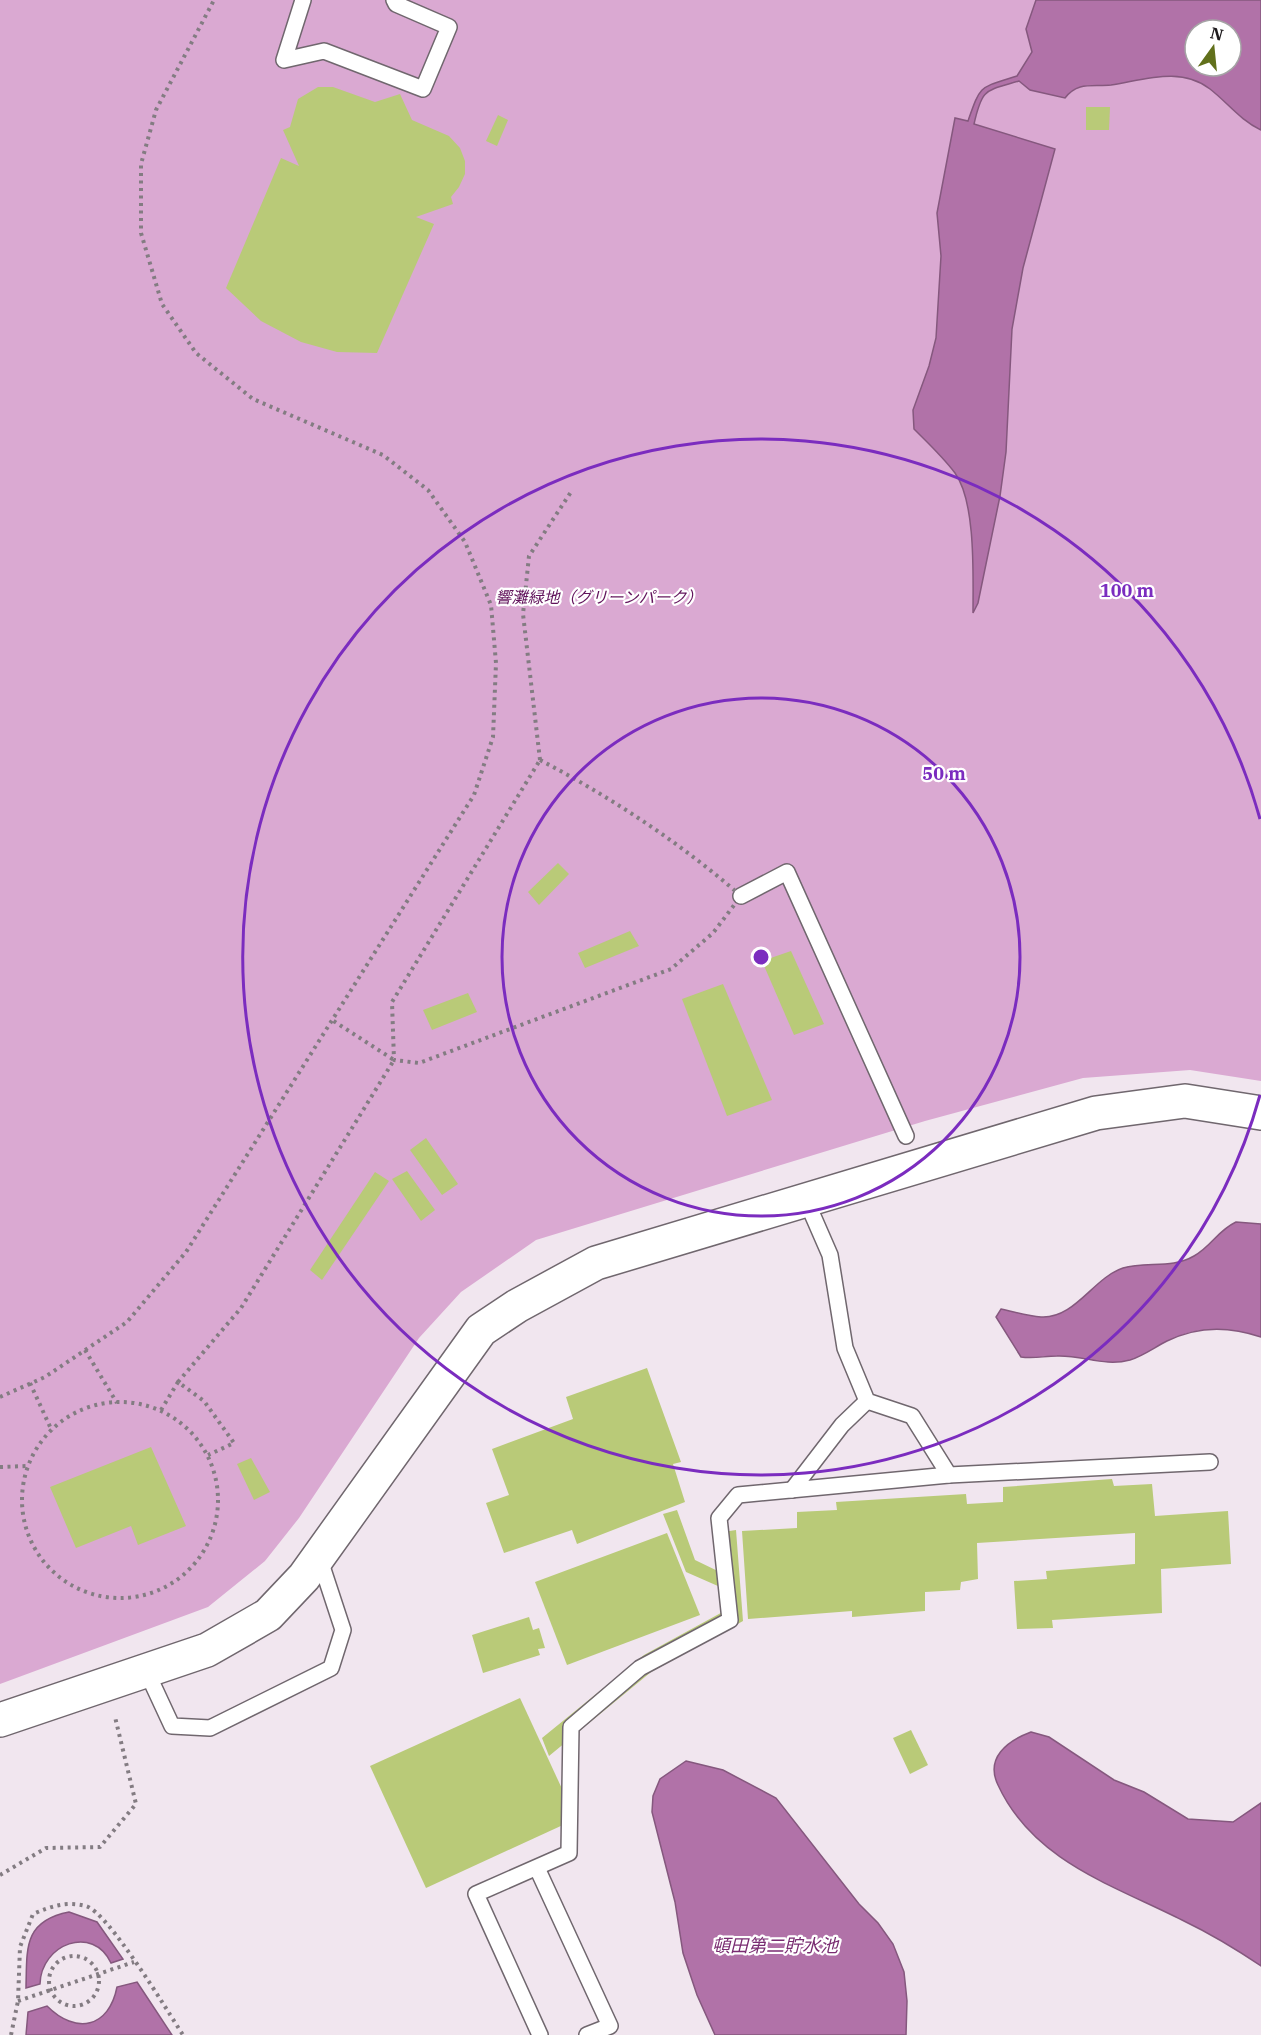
<svg xmlns="http://www.w3.org/2000/svg" width="1261" height="2035" viewBox="0 0 1261 2035" font-family="'IBM Plex Serif','Noto Sans JP',serif">
<rect width="100%" height="100%" fill="#f1e6ef"/>
<!-- green -->
<path fill="#daa9d2" fill-rule="evenodd" d="M0 0H1261V1081L1190 1070 1083 1078 925 1121 536 1240 461 1292 419 1338 299 1518 265 1561 208 1607 0 1684ZM1195 30H1231V66H1195Z"/>
<!-- water -->
<g fill="#b172a8" stroke="#85587e" stroke-width="1.5" fill-rule="evenodd">
<path d="M1036 0H1261V130C1240 120 1228 103 1210 89 1181 66 1144 80 1111 85 1093 87 1078 81 1065 98L1030 90 1019 81C985 91 982 88 974 124L1055 149 1023 268 1012 329 1006 452 1000 496 978 603 973 613C973 576 976 502 955 473 943 457 928 443 914 429L913 410 929 366 936 338 941 256 937 213 955 118 968 121C981 84 979 88 1017 76L1032 52 1026 29ZM1195 30H1231V66H1195Z"/>
<path d="M1236 1222 1261 1224V1337C1229 1326 1197 1326 1167 1341 1155 1347 1143 1356 1130 1360 1104 1367 1083 1355 1057 1356 1044 1356 1034 1359 1021 1357L996 1317 1001 1309C1014 1312 1028 1316 1041 1317 1075 1319 1093 1278 1123 1268 1146 1261 1172 1269 1194 1256 1212 1246 1217 1231 1236 1222Z"/>
<path d="M1031 1732 1049 1737 1114 1780 1144 1792 1188 1819 1233 1822 1261 1803V1966C1236 1949 1209 1933 1182 1920 1113 1885 1033 1861 998 1785 985 1758 1007 1741 1031 1732Z"/>
<polygon points="686,1761 723,1770 776,1798 859,1904 878,1923 893,1944 904,1972 907,2001 906,2035 715,2035 697,1995 683,1953 675,1902 652,1812 653,1796 660,1779"/>
<path d="M69 1912 97 1922 123 1959 111 1963C93 1924 41 1944 40 1984L26 1988C27 1949 23 1921 69 1912Z"/>
<path d="M137 1982 172 2035H26L28 2012 47 2006C76 2035 109 2028 117 1987Z"/>
</g>
<!-- building -->
<g fill="#b9ca78">
<polygon points="318,87 333,87 375,102 400,94 412,120 449,136 460,148 465,161 465,174 459,187 451,197 453,204 416,217 434,224 377,353 337,352 301,342 261,321 226,288 281,158 299,166 283,130 290,127 298,99"/>
<polygon points="1086,107 1110,107 1109,130 1086,130"/>
<polygon points="498,115 508,120 497,146 486,141"/>
<polygon points="558,863 569,874 539,905 528,892"/>
<polygon points="630,931 639,946 585,968 578,953"/>
<polygon points="791,951 824,1024 794,1035 762,961"/>
<polygon points="723,984 772,1100 727,1116 682,999"/>
<polygon points="468,993 477,1012 432,1030 423,1010"/>
<polygon points="426,1138 458,1184 442,1195 410,1150"/>
<polygon points="407,1171 435,1210 421,1221 392,1179"/>
<polygon points="375,1172 389,1181 322,1280 310,1270"/>
<polygon points="647,1368 681,1462 673,1464 685,1502 577,1544 572,1530 504,1553 486,1503 509,1495 492,1449 573,1419 566,1397"/>
<polygon points="151,1447 186,1526 138,1545 131,1526 76,1548 50,1487"/>
<polygon points="251,1458 270,1492 254,1500 237,1464"/>
<polygon points="1112,1479 1114,1486 1152,1484 1155,1516 1228,1511 1231,1564 1161,1569 1162,1613 1052,1620 1053,1628 1017,1629 1014,1581 1047,1579 1046,1571 1135,1564 1135,1533 977,1543 978,1579 961,1582 960,1590 925,1592 925,1611 852,1617 852,1611 748,1619 742,1531 797,1528 797,1512 837,1510 836,1502 966,1494 967,1504 1003,1502 1003,1487"/>
<polygon points="677,1510 695,1560 726,1575 723,1532 736,1530 743,1621 651,1672 549,1756 542,1738 644,1655 728,1609 727,1590 686,1572 663,1514"/>
<polygon points="667,1533 700,1615 567,1665 535,1582"/>
<polygon points="529,1617 533,1630 539,1628 545,1648 538,1649 540,1655 483,1673 472,1635"/>
<polygon points="520,1698 576,1819 426,1888 370,1766"/>
<polygon points="911,1730 928,1765 910,1774 893,1738"/>
</g>
<g fill="none" stroke-linecap="round" stroke-linejoin="round">
<!-- service casing -->
<g stroke="#70676e" stroke-width="18">
<g id="service">
<polyline points="303,0 284,60 324,51 423,89 449,27 396,4 394,0"/>
<polyline points="741,896 787,872 906,1136"/>
<polyline points="806,1200 830,1255 845,1348 867,1401 912,1416 949,1475 1210,1462"/>
<polyline points="792,1490 842,1425 867,1401"/>
<polyline points="146,1670 172,1726 210,1728 331,1668 343,1630 319,1557"/>
<polyline points="537,1868 610,2026 587,2035"/>
<polyline points="540,2035 476,1894 569,1853 571,1727 640,1668 730,1620 719,1518 738,1495 949,1475"/>
</g>
</g>
<!-- tertiary casing -->
<g stroke="#70676e" stroke-width="36">
<polyline id="tertiary" points="0,1720 207,1650 268,1615 304,1577 481,1330 517,1306 596,1263 1096,1113 1185,1101 1261,1113"/>
</g>
<!-- path -->
<g stroke="#837c82" stroke-width="4" stroke-dasharray="3 4.5" stroke-linecap="butt">
<path d="M540 760C609 796 682 844 741 896L713 933 671 969 419 1063 394 1060 392 1002Z"/>
<polyline points="540,760 523,614 529,556 571,492"/>
<polyline points="85,1350 117,1403"/>
<polyline points="178,1382 241,1308 394,1060 332,1020"/>
<polyline points="30,1383 52,1431"/>
<polyline points="0,1397 45,1377 127,1322 186,1252 474,795 493,737 496,663 491,605 465,542 428,490 383,455 253,399 196,353 162,304 141,233 141,164 156,110 214,0"/>
<circle cx="120" cy="1500" r="98"/>
<polyline points="161,1410 178,1382 204,1401 234,1443 208,1455"/>
<polyline points="0,1467 28,1466"/>
<polyline points="0,1875 46,1848 100,1847 136,1804 115,1717"/>
<circle cx="74" cy="1981" r="25"/>
<polyline points="18,2001 134,1962"/>
<path d="M11 2035 18 2001 20 1947 33 1914C52 1906 66 1901 86 1906 108 1912 168 2012 183 2035"/>
</g>
<!-- service -->
<use href="#service" stroke="#fff" stroke-width="15"/>
<!-- tertiary -->
<use href="#tertiary" stroke="#fff" stroke-width="33"/>
</g>
<!-- distance rings -->
<g fill="none" stroke="#7b2cbf" stroke-width="3">
<circle cx="761" cy="957" r="259"/>
<path d="M1260 1095A518 518 0 1 1 1260 819"/>
</g>
<g text-anchor="middle" dominant-baseline="central" stroke-width="4.5" stroke-linejoin="round" paint-order="stroke">
<!-- park labels -->
<g font-size="16" font-style="italic" fill="#61135b" stroke="#fff">
<text x="599" y="597">響灘緑地（グリーンパーク）</text>
</g>
<!-- water labels -->
<g font-size="18" font-style="italic" fill="#792c71" stroke="#fff">
<text x="775" y="1945">頓田第二貯水池</text>
</g>
</g>
<circle cx="761" cy="957" r="9" fill="#7b2cbf" stroke="#fff" stroke-width="3"/>
<g font-size="18" text-anchor="middle" font-weight="bold" fill="#7b2cbf" stroke="#fff" stroke-width="4.5" stroke-linejoin="round" paint-order="stroke">
<text x="1127" y="597">100 m</text>
<text x="944" y="780">50 m</text>
</g>
<!-- north arrow -->
<g transform="translate(1213 48) rotate(15)"><circle r="28" fill="#ffffff" stroke="#a5a3a5" stroke-width="1.5"/>
<path d="M0-4.5L10 22L0 15L-10 22Z" fill="#61701b"/>
<text y="-9" font-size="16" font-weight="bold" text-anchor="middle" fill="#1e1a1d">N</text>
</g>
</svg>
